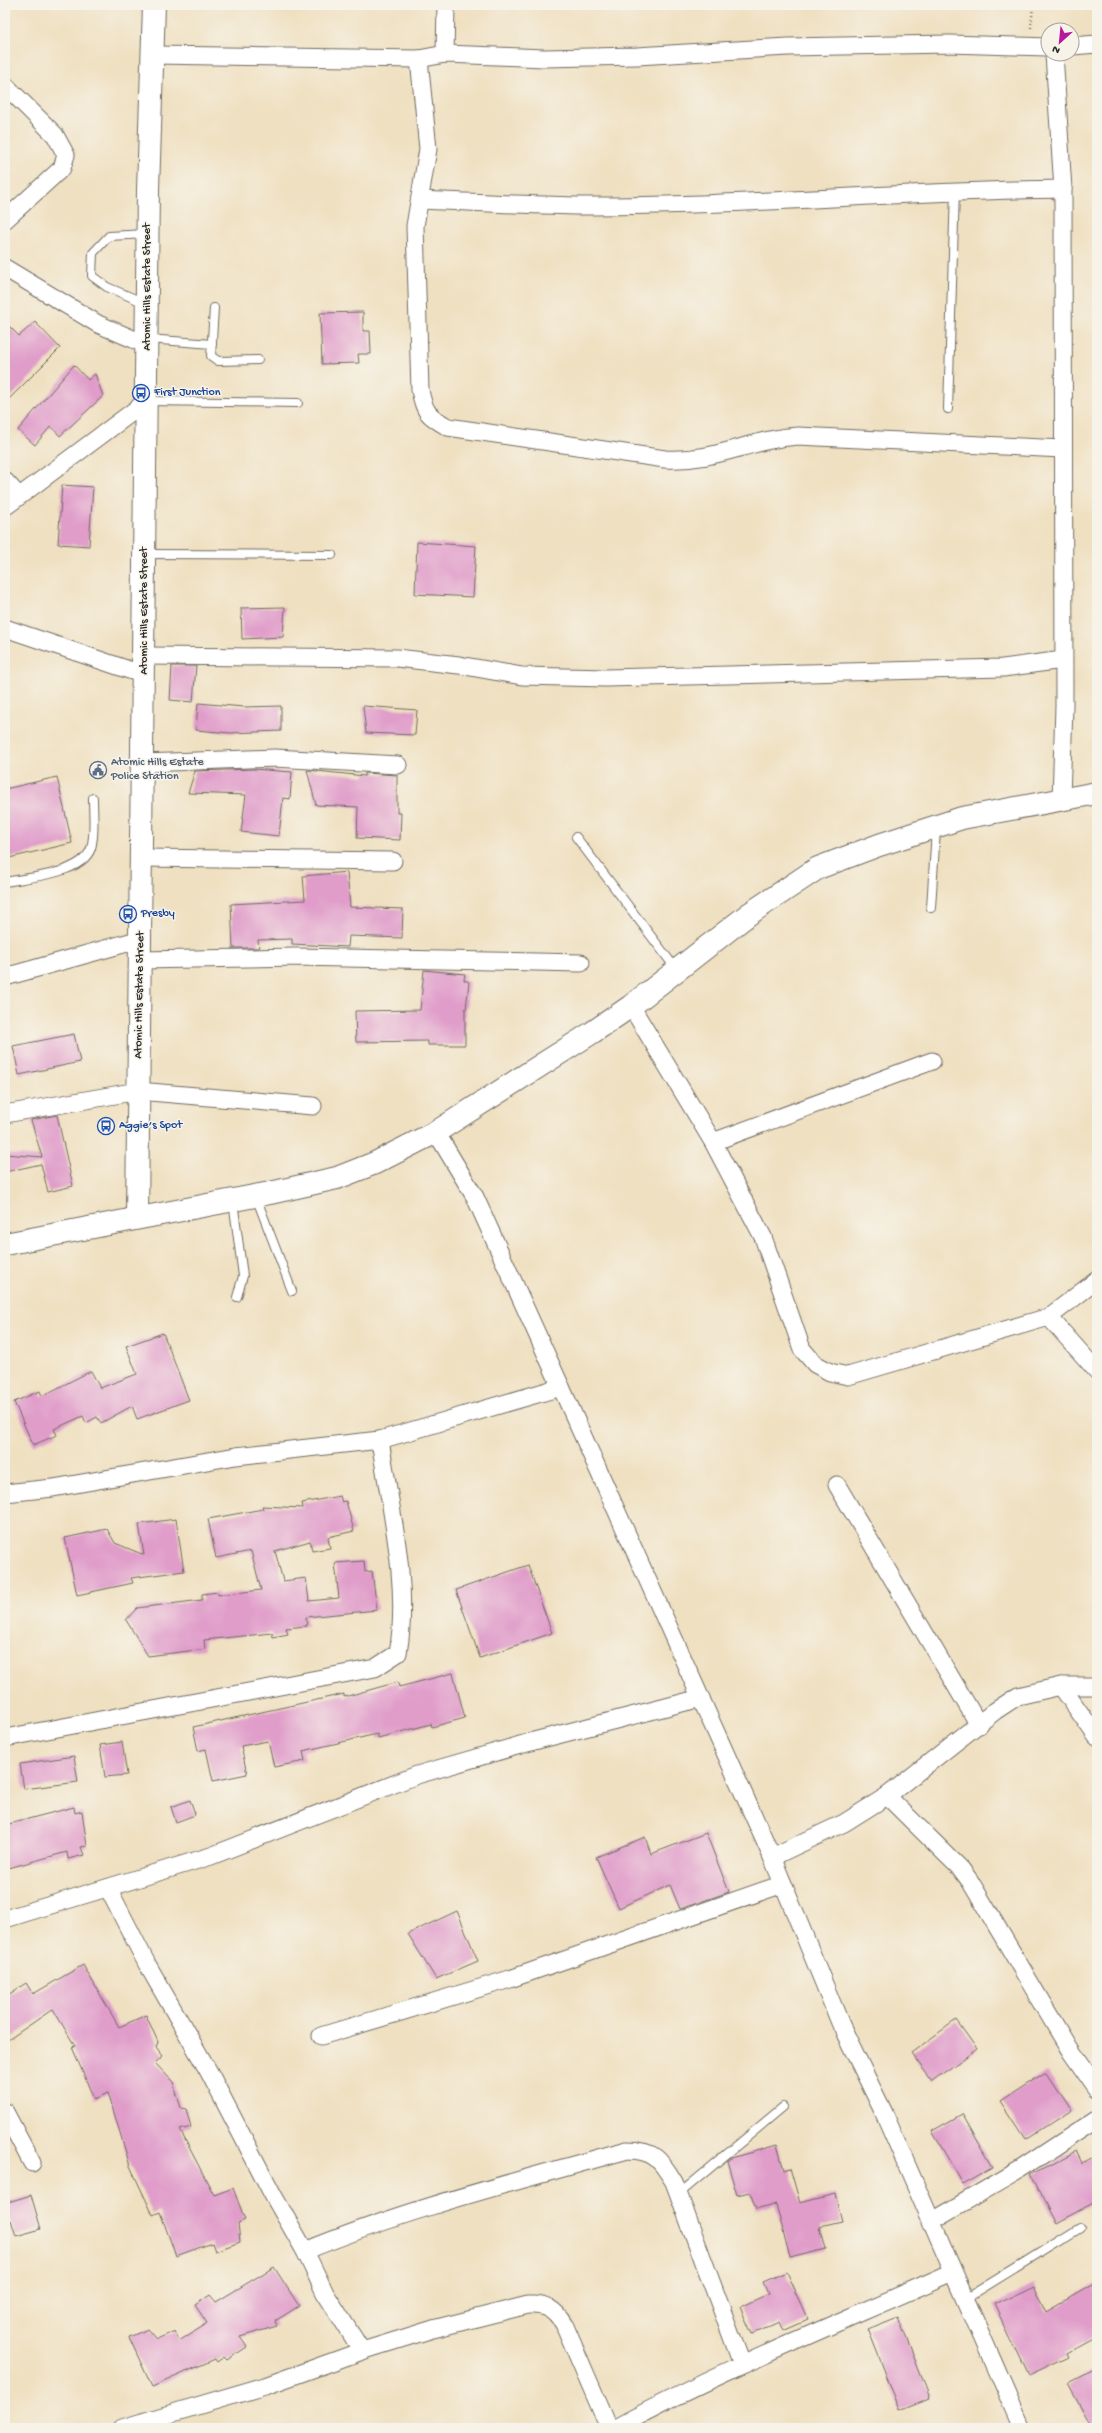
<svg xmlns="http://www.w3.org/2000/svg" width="1102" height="2433" viewBox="0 0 1102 2433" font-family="'Gochi Hand',sans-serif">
<rect width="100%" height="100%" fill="#f7f3e8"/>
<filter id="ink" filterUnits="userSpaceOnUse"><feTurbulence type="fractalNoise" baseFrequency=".025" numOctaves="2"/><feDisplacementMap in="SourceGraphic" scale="8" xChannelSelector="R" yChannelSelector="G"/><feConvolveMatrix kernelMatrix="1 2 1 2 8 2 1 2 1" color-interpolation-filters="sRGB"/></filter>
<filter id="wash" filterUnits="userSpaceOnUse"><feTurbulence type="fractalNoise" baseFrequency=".012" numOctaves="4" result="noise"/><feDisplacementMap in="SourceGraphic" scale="16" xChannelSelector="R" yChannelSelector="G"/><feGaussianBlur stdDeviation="0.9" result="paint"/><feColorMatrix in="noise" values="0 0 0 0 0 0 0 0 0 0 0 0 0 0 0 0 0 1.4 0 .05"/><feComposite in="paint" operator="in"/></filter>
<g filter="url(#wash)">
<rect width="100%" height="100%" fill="#efe0c1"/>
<g id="blocks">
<!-- building -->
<g fill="#e09dca">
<polygon points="363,312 363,331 370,331 371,354 358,354 359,363 322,364 320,313"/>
<polygon points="5,322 19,336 35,322 60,348 5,403"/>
<polygon points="74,365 88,380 95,374 103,396 60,436 51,426 35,445 18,430"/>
<polygon points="62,485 93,487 89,546 58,544"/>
<polygon points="417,542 476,546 473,597 415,594"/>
<polygon points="285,607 283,637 242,639 241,608"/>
<polygon points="172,666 196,666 193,702 170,700"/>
<polygon points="198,703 244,707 281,706 281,731 230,733 196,730"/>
<polygon points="363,706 417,710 415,735 366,733"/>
<polygon points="253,769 292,772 290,799 283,798 279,836 241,832 246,795 188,793 195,771"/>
<polygon points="307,770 365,776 365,773 397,775 397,813 401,813 400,840 357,838 358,807 316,805"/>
<polygon points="57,777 72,843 5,859 5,789"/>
<polygon points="347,872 350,907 403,909 402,938 349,936 348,947 292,944 292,939 258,940 259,948 233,948 231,904 305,900 303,876"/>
<polygon points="424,970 465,974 464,980 469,982 466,1009 465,1009 465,1045 428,1045 428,1041 356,1042 355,1011 420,1010"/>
<polygon points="74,1034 80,1062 19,1075 13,1046"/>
<polygon points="57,1115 73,1186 48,1192 41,1164 5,1172 5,1154 42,1157 31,1120"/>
<polygon points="163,1333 189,1400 137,1419 132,1406 101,1423 97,1417 86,1423 83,1416 54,1429 57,1435 33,1445 14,1402 40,1391 42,1396 91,1371 100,1388 137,1374 126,1346"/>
<polygon points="340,1496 342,1502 346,1501 354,1531 328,1537 330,1548 312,1551 310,1541 275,1551 283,1581 306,1578 309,1601 339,1598 335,1563 364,1561 365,1572 372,1571 377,1610 306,1617 307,1626 286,1628 288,1634 273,1637 272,1633 204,1640 205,1649 148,1656 126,1620 137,1608 202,1600 202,1594 218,1592 218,1595 261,1590 251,1551 216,1558 208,1519 263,1509 262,1506 303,1508 302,1503"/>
<polygon points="176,1519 184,1571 131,1578 133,1583 77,1595 65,1538 107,1529 115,1543 144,1555 139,1524"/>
<polygon points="528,1565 552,1633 480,1658 456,1590"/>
<polygon points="453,1673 465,1718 432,1727 431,1724 378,1738 377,1734 303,1751 305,1761 274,1767 268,1741 241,1746 247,1774 213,1781 206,1749 198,1751 193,1727 344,1694 344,1697 398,1682 399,1687"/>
<polygon points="122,1742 127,1775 105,1777 100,1745"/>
<polygon points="74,1756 78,1782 24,1789 20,1764"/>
<polygon points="190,1800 195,1815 176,1822 171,1807"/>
<polygon points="74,1807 75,1813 82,1811 87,1846 81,1847 84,1855 68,1859 67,1852 5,1869 5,1825"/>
<polygon points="706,1833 729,1892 680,1909 670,1885 619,1908 596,1857 645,1837 651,1854"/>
<polygon points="457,1911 478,1961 436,1979 408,1934"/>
<polygon points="83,1965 119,2027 146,2015 158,2042 156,2047 163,2056 155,2063 173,2082 181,2108 186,2109 191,2127 180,2130 214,2195 233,2188 245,2220 238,2223 240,2242 215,2251 212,2243 176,2256 160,2212 153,2215 130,2166 108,2093 94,2099 72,2047 75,2046 53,2009 5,2042 5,1997 26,1983 33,1994"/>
<polygon points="956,2020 977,2049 932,2081 911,2053"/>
<polygon points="1046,2072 1071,2110 1026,2139 1001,2101"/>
<polygon points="962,2114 993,2167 963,2184 932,2131"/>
<polygon points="777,2145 784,2170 790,2168 800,2203 835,2194 842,2221 820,2226 826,2249 790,2258 776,2204 756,2210 750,2192 737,2195 727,2161 731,2158"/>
<polygon points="1076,2151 1082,2163 1097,2154 1097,2201 1056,2223 1031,2175"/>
<polygon points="31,2195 41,2229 16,2236 11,2220 5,2222 5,2203"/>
<polygon points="274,2267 299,2306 275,2321 277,2326 240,2337 247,2347 227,2360 224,2357 217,2362 215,2359 152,2387 129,2337 148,2329 157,2339 175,2331 179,2341 207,2323 195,2305 210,2295 216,2302"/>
<polygon points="786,2272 808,2320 783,2331 779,2322 752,2334 740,2307 768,2294 763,2282"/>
<polygon points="1097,2283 1097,2336 1066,2353 1068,2357 1028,2376 994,2304 1034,2285 1047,2312"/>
<polygon points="898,2317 930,2398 900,2410 868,2329"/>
<polygon points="1097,2369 1097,2428 1092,2428 1068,2384"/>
</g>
</g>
</g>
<g filter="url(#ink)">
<use href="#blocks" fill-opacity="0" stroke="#706a60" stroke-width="1"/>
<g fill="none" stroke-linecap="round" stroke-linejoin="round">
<!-- lane casing -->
<g stroke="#706a60" stroke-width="10">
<g id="lane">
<polyline points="145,303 107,287 92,276 93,253 109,236 147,234"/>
<polyline points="214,308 211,356 218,361 258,360"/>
<polyline points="148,339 212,344"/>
<polyline points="147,401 298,403"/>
<polyline points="948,409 955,191"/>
<polyline points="145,554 332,555"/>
<polyline points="576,837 676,969"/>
<path d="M5 882C29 877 88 874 92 844 95 829 93 813 93 798"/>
<polyline points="931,908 936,829"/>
<polyline points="256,1197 292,1291"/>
<polyline points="233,1201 243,1276 237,1297"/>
<polyline points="679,2194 783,2107"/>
<polyline points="965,2299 1080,2228"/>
</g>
</g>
<!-- street casing -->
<g stroke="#706a60" stroke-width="19">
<g id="street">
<polyline points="1072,46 1097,44"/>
<polyline points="445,54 446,5"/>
<polyline points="1054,54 1063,189 1064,706 1061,799"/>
<polyline points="153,55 419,59 445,54 544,58 637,56 788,47 949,44 1048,47"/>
<path d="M419 59 428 149 415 226 420 390C424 412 428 416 448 427L665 459C716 462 750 439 798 436L1063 449"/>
<polyline points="5,85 55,135 66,155 62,168 5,220"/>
<path d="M420 200C472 202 523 205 575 206 738 207 900 191 1063 189"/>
<polyline points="5,268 98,324 147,345"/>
<polyline points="5,481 18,495"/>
<polyline points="5,507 147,401"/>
<polyline points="5,628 144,675"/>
<polyline points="144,656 397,658 459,665 522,676 606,678 1003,668 1063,660"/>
<polyline points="144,763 275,758 398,765"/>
<polyline points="142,858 393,861"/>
<polyline points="141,960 296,957 581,963"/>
<polyline points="5,977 141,939"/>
<polyline points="631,1006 713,1142 763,1237 802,1349 815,1364 830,1372 848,1376 1049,1317 1097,1280"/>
<polyline points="5,1114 138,1091 313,1106"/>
<polyline points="436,1132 475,1197 561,1387 772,1857 841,2025 884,2113 1022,2428"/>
<polyline points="713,1142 932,1061"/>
<polyline points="1049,1317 1097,1371"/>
<polyline points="837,1485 979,1725"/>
<polyline points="5,1493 53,1488 236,1456 380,1440 561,1387"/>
<polyline points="1061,1686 1097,1737"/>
<path d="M5 1738 375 1668 398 1653C410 1585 390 1508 380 1440"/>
<polyline points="887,1796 961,1869 970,1881 1071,2052 1097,2089"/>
<polyline points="772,1857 844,1823 887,1796 995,1711 1018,1696 1061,1686 1097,1686"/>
<polyline points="108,1888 147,1964 209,2072 273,2195 305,2251 325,2293 362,2351"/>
<polyline points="5,1919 211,1856 417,1775 534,1741 701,1698"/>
<polyline points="321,2036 510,1979 783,1884"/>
<polyline points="5,2112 32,2163"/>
<polyline points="930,2222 1021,2169 1097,2119"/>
<path d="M305 2251C409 2208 519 2181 627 2150 654 2150 661 2160 674 2182L742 2364"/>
<path d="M122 2428 265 2386 362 2351 433 2329 528 2305C546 2304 555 2309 564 2324L609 2428"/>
<path d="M615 2428C724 2369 839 2323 953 2272"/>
</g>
</g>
<!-- secondary casing -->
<g stroke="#706a60" stroke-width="24">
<g id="secondary">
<polyline points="137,1218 148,190 154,5"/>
<polyline points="5,1244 270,1193 337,1178 375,1163 436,1132 593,1032 631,1006 749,914 818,868 879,845 962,818 1097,793"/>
</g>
</g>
<!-- path -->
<polyline stroke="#706a60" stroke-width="2.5" stroke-dasharray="1 3" stroke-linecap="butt" points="1031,28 1033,5"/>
<!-- lane -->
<use href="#lane" stroke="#fff" stroke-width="8"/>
<!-- street -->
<use href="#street" stroke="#fff" stroke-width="17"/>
<!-- secondary -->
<use href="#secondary" stroke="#fff" stroke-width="22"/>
</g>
</g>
<!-- icons -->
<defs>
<g id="bus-ring" transform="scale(0.9)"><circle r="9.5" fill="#f7f3e8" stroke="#1a4fb4" stroke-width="1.5"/><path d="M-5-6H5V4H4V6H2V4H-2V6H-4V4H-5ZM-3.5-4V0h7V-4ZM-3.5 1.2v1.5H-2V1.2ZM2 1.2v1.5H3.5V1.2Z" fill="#1a4fb4"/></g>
<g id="civic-ring" transform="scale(0.9)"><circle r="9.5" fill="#f7f3e8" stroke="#5c6f8a" stroke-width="1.5"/><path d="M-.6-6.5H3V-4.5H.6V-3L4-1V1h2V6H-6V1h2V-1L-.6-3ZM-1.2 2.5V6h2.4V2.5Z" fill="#5c6f8a"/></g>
</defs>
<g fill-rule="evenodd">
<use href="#bus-ring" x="141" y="393"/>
<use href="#civic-ring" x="98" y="770"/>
<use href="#bus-ring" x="128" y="914"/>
<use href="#bus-ring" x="106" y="1126"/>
</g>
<g text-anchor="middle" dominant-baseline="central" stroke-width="3" stroke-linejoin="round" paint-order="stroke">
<!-- street labels -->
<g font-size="12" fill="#2b2b2b" stroke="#f7f3e8">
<text transform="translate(148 287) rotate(-90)">Atomic Hills Estate Street</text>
<text transform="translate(145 611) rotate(-90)">Atomic Hills Estate Street</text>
<text transform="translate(140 995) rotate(-89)">Atomic Hills Estate Street</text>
</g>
<!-- transit labels -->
<g font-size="12" fill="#164399" stroke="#f7f3e8" text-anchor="start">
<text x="154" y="393">First Junction</text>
<text x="141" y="914">Presby</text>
<text x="119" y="1126">Aggie’s Spot</text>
</g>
<!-- service labels -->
<g font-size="12" fill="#4e5e75" stroke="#f7f3e8" text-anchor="start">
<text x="111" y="763">Atomic Hills Estate<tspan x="111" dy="14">Police Station</tspan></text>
</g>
</g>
<!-- margin -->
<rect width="1102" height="2433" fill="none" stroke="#f7f3e8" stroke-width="20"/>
<!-- north arrow -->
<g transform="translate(1060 42) rotate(207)"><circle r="19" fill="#f7f3e8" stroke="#a5a39c"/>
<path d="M0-3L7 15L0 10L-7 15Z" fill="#b5179e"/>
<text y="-6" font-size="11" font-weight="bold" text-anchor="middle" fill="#2b2b2b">N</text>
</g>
</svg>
